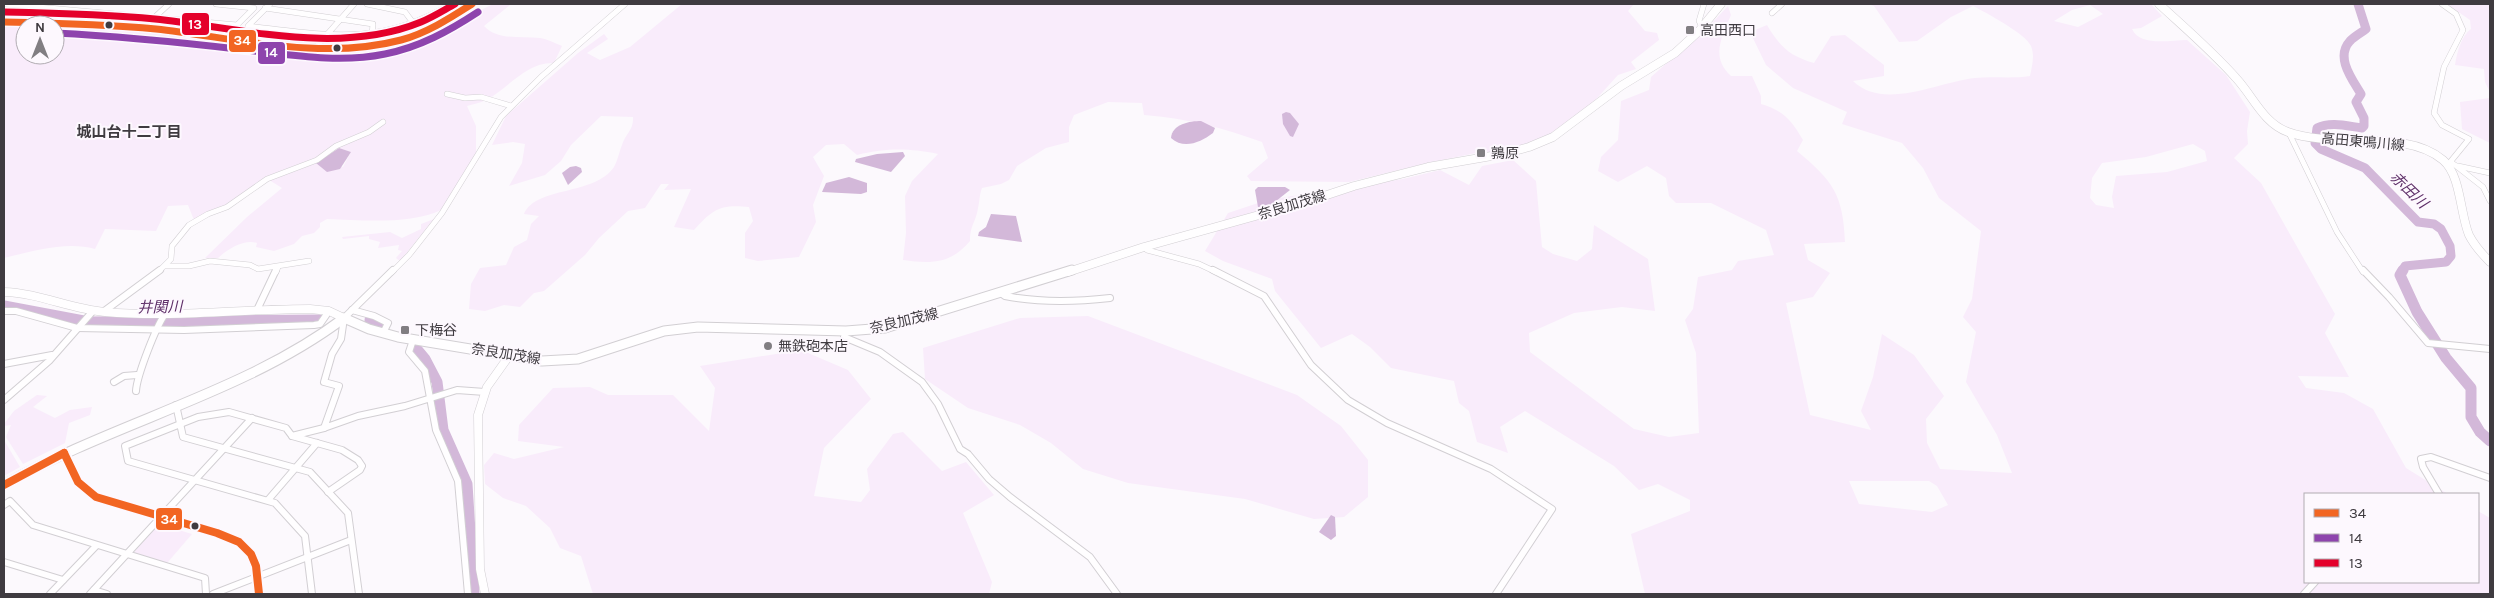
<svg xmlns="http://www.w3.org/2000/svg" width="2494" height="598" viewBox="0 0 2494 598" font-family="Karla,'Noto Sans JP',sans-serif">
<rect width="100%" height="100%" fill="#fcf9fd"/>
<!-- green -->
<g fill="#f9ecfb" fill-rule="evenodd">
<path d="M493 4 510 5 484 26C498 41 522 36 540 38 547 39 555 43 562 46L554 63C526 62 509 88 486 100 480 103 473 104 467 106L476 126V153L441 210C410 225 361 220 327 219L320 223V227L314 233 302 236 294 244 274 251 256 247 257 243C244 239 228 249 218 258H205L247 217 282 188 266 178 228 205 194 220 188 205 168 206 156 231 105 229 95 249C66 241 33 251 4 258V26H25V55H55V27L141 32 324 53 361 52 411 41 438 30 469 12 475 13ZM338 148 351 152 343 167 317 162Z"/>
<path d="M682 4H1634L1628 11 1645 31 1657 33 1659 40 1631 62 1636 69 1618 75 1590 106 1544 138 1501 152H1481L1432 162 1349 182 1251 181 1247 176 1268 158 1262 142C1223 128 1186 118 1144 115L1142 103 1108 102 1074 115 1069 127V142L1046 148 1017 166 1009 180 1001 184 982 188C979 196 980 200 978 208 976 222 970 225 970 241 951 264 931 264 903 260L906 233 905 196 912 181 938 154C907 148 888 148 857 155L844 144 826 145 813 157 824 176 813 205 816 222 799 257 758 261 745 258V233L753 221 749 207C720 204 713 209 694 230L674 227 691 189 664 190 669 184H661L645 208 628 211 599 238 585 255 544 291 534 293 520 307 504 305 485 311 469 309 471 284 480 268 506 265 514 247 527 240 531 224 539 216 524 214C536 186 594 196 614 167 618 160 619 152 622 145 625 134 634 130 633 117L601 116 571 145 561 161 545 175 509 186 522 163 525 144 513 142 492 145 506 116 578 53 604 34 608 39 587 53 600 60 630 47Z"/>
<path d="M1868 4H2151L2162 16 2141 28 2132 29C2140 47 2170 40 2187 40L2226 75 2250 112 2247 131 2248 144 2234 158 2261 183 2335 314 2325 333 2349 377 2298 376 2306 388 2344 393 2373 409 2406 468 2448 494H2305V582H2478V511L2490 518V594H1645L1631 534 1690 511V500L1658 484 1639 490 1614 466 1525 411 1500 427 1508 453 1477 442 1469 411 1459 403 1454 381 1391 368 1370 347 1352 334 1321 348 1275 291 1272 279 1223 261 1205 251 1228 213 1267 200 1403 179 1440 170 1469 185 1482 166 1513 160 1536 181 1542 247 1553 254 1577 261 1592 249 1594 225 1648 259 1655 311 1622 307 1574 313 1529 333 1530 352 1634 429 1669 437 1699 433 1696 353 1685 320 1693 309 1698 277 1732 270 1738 261 1774 255 1766 230 1711 203H1676L1669 196 1666 178 1647 166 1618 182 1598 171 1601 157 1618 140 1621 101 1649 90 1651 77 1711 24 1728 6 1731 15C1722 37 1710 57 1731 76H1752L1761 96V104C1784 111 1791 120 1803 140L1797 151C1833 181 1843 194 1845 242L1804 244 1808 260 1830 273 1813 297 1786 303 1810 415 1871 430 1861 411 1873 377 1882 334 1914 355 1944 396 1926 419 1927 443 1940 469 2012 473 1997 435 1966 382 1976 332 1963 317 1972 299 1981 231 1939 198 1923 168 1902 143 1842 124 1847 112 1793 88 1766 65 1750 32 1767 25C1780 47 1790 56 1814 63L1831 36 1845 35 1884 65V76L1853 81C1884 111 1938 82 1975 78 1993 76 2011 79 2030 76 2032 66 2035 56 2031 46 2026 34 1985 12 1973 6L1951 17 1917 41 1899 42 1874 6ZM2090 5 2103 14 2078 27 2054 21 2072 10ZM2193 144 2205 151 2207 161 2167 172 2116 176 2112 197 2114 208 2096 205 2090 198 2092 178 2102 163 2146 157ZM1849 481H1929L1937 486 1948 505 1932 512 1859 504Z"/>
<path d="M2447 4H2490V92L2485 82 2484 69 2455 65C2457 53 2461 36 2471 29L2470 20Z"/>
<polygon points="2490,98 2490,143 2462,129 2460,102"/>
<polygon points="434,219 400,261 396,258 402,251 398,250 399,245 378,248 380,242 369,239 369,236 343,239 342,237 390,232 402,238 421,229 421,224"/>
<polygon points="1088,316 1297,395 1341,426 1368,460 1368,497 1344,517 1314,519 1245,499 1128,483 1083,469 1051,443 1020,425 968,408 925,379 923,348 1020,318"/>
<polygon points="801,350 848,370 871,399 824,448 814,496 861,502 870,490 867,469 893,434 903,432 942,471 966,462 994,495 963,513 992,582 989,594 593,594 581,556 560,548 550,528 526,506 503,498 485,484 484,465 494,453 514,459 564,447 518,441 519,425 553,388 590,387 608,395 673,395 709,431 715,388 700,366"/>
<polygon points="37,395 47,396 33,407 55,418 70,410 92,407 90,415 69,423 65,443 23,464 6,437 11,425 4,426 4,424 14,411"/>
<polygon points="4,440 20,467 4,476"/>
<polygon points="162,525 192,534 167,563 135,554 135,551 156,528"/>
</g>
<!-- water -->
<g fill="#d3b8d9">
<polygon points="1286,112 1290,113 1299,124 1293,137 1290,136 1283,124 1282,114"/>
<path d="M1201 121 1215 128 1213 133C1201 142 1184 150 1171 138 1172 124 1190 121 1201 121Z"/>
<polygon points="339,148 351,152 340,169 327,172 316,163"/>
<polygon points="903,152 905,156 891,172 855,162 856,159 877,154"/>
<polygon points="576,166 581,168 582,172 568,185 562,173 570,167"/>
<polygon points="849,177 867,183 867,192 861,194 822,192 826,183"/>
<polygon points="1258,187 1285,187 1290,190 1271,205 1258,207 1255,190"/>
<polygon points="991,214 1016,216 1022,242 978,236 979,232 986,227"/>
<polygon points="1331,515 1335,517 1336,536 1331,540 1319,532"/>
</g>
<g fill="none" stroke-linecap="round" stroke-linejoin="round">
<!-- river-far1 -->
<path stroke="#d3b8d9" stroke-width="9" d="M2358 4 2366 29C2361 33 2355 36 2350 41 2335 57 2352 79 2361 94L2356 102 2364 118V126L2362 128C2347 126 2331 121 2317 128L2315 143 2321 149 2365 168 2418 222 2434 224 2441 229 2450 246 2451 256 2446 262 2405 266 2402 272"/>
<!-- river -->
<g stroke="#d3b8d9" stroke-width="11">
<polyline points="2403,270 2400,275 2417,312 2446,358 2471,388 2471,417 2480,432 2490,441"/>
<polyline points="4,306 89,322 319,320"/>
<polyline points="370,320 381,323"/>
<polyline points="415,347 425,359 437,382 443,430 467,484 474,594"/>
</g>
<!-- minor-far1 casing -->
<g stroke="#d2cfd3" stroke-width="6">
<g id="minor-far1">
<polyline points="4,4 237,25 254,8 216,4"/>
<path d="M270 4 248 26C327 35 379 47 451 4"/>
<polyline points="367,4 405,12 414,24"/>
<polyline points="2442,4 2456,14 2463,30 2444,67 2434,113 2442,125 2469,139 2451,161 2453,164"/>
<polyline points="265,8 373,24 372,35"/>
<polyline points="1772,13 1782,4"/>
<polyline points="1702,27 1699,21 1704,4"/>
<polyline points="143,28 169,4"/>
<polyline points="316,47 354,4"/>
<polyline points="447,94 465,98 481,97 511,106"/>
<polyline points="2288,131 2337,232 2363,272"/>
<polyline points="2455,165 2483,187 2490,201"/>
<polyline points="2458,166 2490,173"/>
<polyline points="1144,247 1147,250 1199,264 1216,272"/>
<polyline points="166,266 189,266 210,261 250,265 258,269 309,261"/>
<polyline points="158,272 171,259 172,246 189,225 208,214 227,207 267,179 317,160 336,146 369,132 383,122"/>
<polyline points="276,272 278,267"/>
<polyline points="392,272 409,255 442,213 501,117 541,77 625,4"/>
</g>
</g>
<!-- minor casing -->
<g stroke="#d2cfd3" stroke-width="8">
<g id="minor">
<polyline points="393,270 344,318 341,339 332,354 324,382 339,386 324,428 358,416 405,406 457,390 485,392"/>
<polyline points="1213,270 1264,296 1311,365 1348,400 1387,423 1491,469 1552,509 1496,594"/>
<polyline points="2363,270 2389,297 2428,343 2490,349"/>
<path d="M1001 293 1005 296C1041 303 1074 302 1110 298"/>
<polyline points="257,310 276,270"/>
<polyline points="352,310 374,316 388,323 383,333"/>
<polyline points="4,311 16,311 77,328 184,330 314,325 320,324 329,311"/>
<polyline points="103,312 160,270"/>
<polyline points="846,331 844,337 880,352 922,382 938,404 960,449 968,454 989,479 1010,497 1090,557 1117,594"/>
<polyline points="413,340 409,352 425,371 436,430 458,481 468,594"/>
<polyline points="4,364 52,355"/>
<polyline points="114,382 124,376 137,375"/>
<path d="M136 391C137 375 156 327 165 314"/>
<polyline points="4,400 49,361 93,311"/>
<polyline points="176,405 183,437 310,472 348,513 359,594"/>
<polyline points="292,436 324,428"/>
<polyline points="2439,494 2423,467 2421,459 2431,457 2490,478"/>
<polyline points="268,500 317,443"/>
<polyline points="4,505 10,501 33,525 205,578 206,594"/>
<polyline points="4,562 63,580"/>
<polyline points="94,590 107,594"/>
<polyline points="50,594 96,546"/>
<polyline points="90,594 252,418"/>
<polyline points="213,594 351,540"/>
<polyline points="312,594 305,536 275,503 128,461 125,446 198,417 229,412 286,428 292,436 342,450 358,460 362,466 360,470 328,492"/>
<polyline points="2304,594 2315,582"/>
</g>
</g>
<!-- tertiary-far1 casing -->
<g stroke="#d2cfd3" stroke-width="8">
<path id="tertiary-far1" d="M4 22C55 23 105 24 156 29 226 37 335 60 401 40 428 32 449 19 472 4"/>
</g>
<!-- tertiary casing -->
<g stroke="#d2cfd3" stroke-width="9">
<g id="tertiary">
<path d="M4 292C39 293 70 309 105 312 173 318 242 309 310 309L329 311 344 318"/>
<polyline points="64,453 78,482 96,497 217,533 239,542 251,554 256,566 259,594"/>
<polyline points="485,594 480,569 478,415 487,387 509,356"/>
</g>
</g>
<!-- secondary casing -->
<g stroke="#d2cfd3" stroke-width="9">
<path id="secondary" d="M2159 4C2185 28 2212 51 2236 78 2253 96 2263 123 2288 132 2334 149 2405 128 2443 160 2461 175 2460 214 2469 235 2474 245 2482 254 2490 262"/>
</g>
<!-- primary-far1 casing -->
<g stroke="#d2cfd3" stroke-width="9">
<polyline id="primary-far1" points="1068,272 1144,247 1306,202 1354,186 1428,167 1503,154 1529,147 1553,137 1621,86 1675,53 1699,31 1721,4"/>
</g>
<!-- primary casing -->
<g stroke="#d2cfd3" stroke-width="11">
<path id="primary" d="M4 485C113 422 243 394 344 318L369 329 398 337 542 361 578 359 664 331 698 327 846 331 885 328 1072 270"/>
</g>
<!-- minor-far1 -->
<use href="#minor-far1" stroke="#fffeff" stroke-width="5"/>
<!-- minor -->
<use href="#minor" stroke="#fffeff" stroke-width="6"/>
<!-- tertiary-far1 -->
<use href="#tertiary-far1" stroke="#fffeff" stroke-width="7"/>
<!-- tertiary -->
<use href="#tertiary" stroke="#fffeff" stroke-width="8"/>
<!-- secondary -->
<use href="#secondary" stroke="#fffeff" stroke-width="8"/>
<!-- primary-far1 -->
<use href="#primary-far1" stroke="#fffeff" stroke-width="8"/>
<!-- primary -->
<use href="#primary" stroke="#fffeff" stroke-width="9"/>
<!-- bus-1-far1 casing -->
<g stroke="#fdf8fe" stroke-width="10">
<path id="bus-1-far1" d="M4 22C55 23 105 24 156 29 236 38 322 61 401 40 427 33 450 18 472 4"/>
</g>
<!-- bus-1 casing -->
<g stroke="#fdf8fe" stroke-width="12">
<g id="bus-1">
<polyline points="64,453 78,482 96,497 217,533 239,542 251,554 256,566 259,594"/>
<polyline points="4,485 64,453"/>
</g>
</g>
<!-- bus-2 casing -->
<g stroke="#fdf8fe" stroke-width="10">
<path id="bus-2" d="M55 33C116 36 177 42 237 49 286 54 337 64 385 54 420 47 449 31 478 12"/>
</g>
<!-- bus-3 casing -->
<g stroke="#fdf8fe" stroke-width="10">
<path id="bus-3" d="M4 12C54 13 105 14 155 19 241 28 338 56 421 22 433 17 444 10 455 4"/>
</g>
<!-- bus-1-far1 -->
<use href="#bus-1-far1" stroke="#f26522" stroke-width="7"/>
<!-- bus-1 -->
<use href="#bus-1" stroke="#f26522" stroke-width="8"/>
<!-- bus-2 -->
<use href="#bus-2" stroke="#8e44ad" stroke-width="7"/>
<!-- bus-3 -->
<use href="#bus-3" stroke="#e4002b" stroke-width="7"/>
</g>
<!-- markers -->
<g fill="#3f3b40" stroke="#fdf8fe" stroke-width="2">
<circle cx="109" cy="25" r="4.5"/>
<circle cx="337" cy="48" r="4.5"/>
<circle cx="195" cy="526" r="4.5"/>
</g>
<g fill="#817e82" stroke="#fdf8fe" stroke-width="2">
<rect x="1685" y="25" width="10" height="10" rx="2.5"/>
<rect x="1476" y="148" width="10" height="10" rx="2.5"/>
<rect x="400" y="325" width="10" height="10" rx="2.5"/>
<circle cx="768" cy="346" r="5"/>
</g>
<g text-anchor="middle" dominant-baseline="central" stroke-width="4" stroke-linejoin="round" paint-order="stroke">
<!-- poi labels -->
<g font-size="14" fill="#3f3b40" stroke="#fdf8fe" text-anchor="start">
<text x="1700" y="30">高田西口</text>
<text x="1491" y="153">鶉原</text>
<text x="415" y="330">下梅谷</text>
<text x="778" y="346">無鉄砲本店</text>
</g>
<!-- street labels -->
<g font-size="14" fill="#3f3b40" stroke="#fdf8fe">
<text transform="translate(2363 142) rotate(5)">高田東鳴川線</text>
<text transform="translate(1292 205) rotate(-17)">奈良加茂線</text>
<text transform="translate(904 321) rotate(-13)">奈良加茂線</text>
<text transform="translate(506 354) rotate(9)">奈良加茂線</text>
</g>
<!-- neighbourhood labels -->
<g font-size="15" font-weight="bold" fill="#3f3b40" stroke="#fdf8fe">
<text x="129" y="132">城山台十二丁目</text>
</g>
<!-- water labels -->
<g font-size="15" font-style="italic" fill="#5e2f68" stroke="#fdf8fe">
<text transform="translate(2409 190) rotate(44)">赤田川</text>
<text transform="translate(160 307) rotate(-1)">井関川</text>
</g>
</g>
<g stroke="#fdf8fe" stroke-width="2">
<rect x="181" y="12" width="29" height="24" rx="5" fill="#e4002b"/>
<rect x="228" y="29" width="29" height="24" rx="5" fill="#f26522"/>
<rect x="257" y="41" width="29" height="24" rx="5" fill="#8e44ad"/>
<rect x="155" y="507" width="28" height="24" rx="5" fill="#f26522"/>
</g>
<g font-size="14" text-anchor="middle" font-weight="bold" fill="#fff">
<text x="195" y="29">13</text>
<text x="242" y="45">34</text>
<text x="271" y="57">14</text>
<text x="169" y="524">34</text>
</g>
<!-- border -->
<rect width="2494" height="598" fill="none" stroke="#3f3b40" stroke-width="10"/>
<!-- legend -->
<rect x="2304" y="493" width="175" height="90" fill="#fdf8fe" stroke="#b1acb2"/>
<rect x="2314" y="509" width="25" height="8" fill="#f26522" stroke="#b1acb2"/>
<text x="2349" y="518" font-size="15" fill="#3f3b40">34</text>
<rect x="2314" y="534" width="25" height="8" fill="#8e44ad" stroke="#b1acb2"/>
<text x="2349" y="543" font-size="15" fill="#3f3b40">14</text>
<rect x="2314" y="559" width="25" height="8" fill="#e4002b" stroke="#b1acb2"/>
<text x="2349" y="568" font-size="15" fill="#3f3b40">13</text>
<!-- north arrow -->
<g transform="translate(40 40)"><circle r="24" fill="#fdf8fe" stroke="#b1acb2"/>
<path d="M0-4L9 19L0 12L-9 19Z" fill="#817e82"/>
<text y="-8" font-size="14" font-weight="bold" text-anchor="middle" fill="#3f3b40">N</text>
</g>
</svg>
